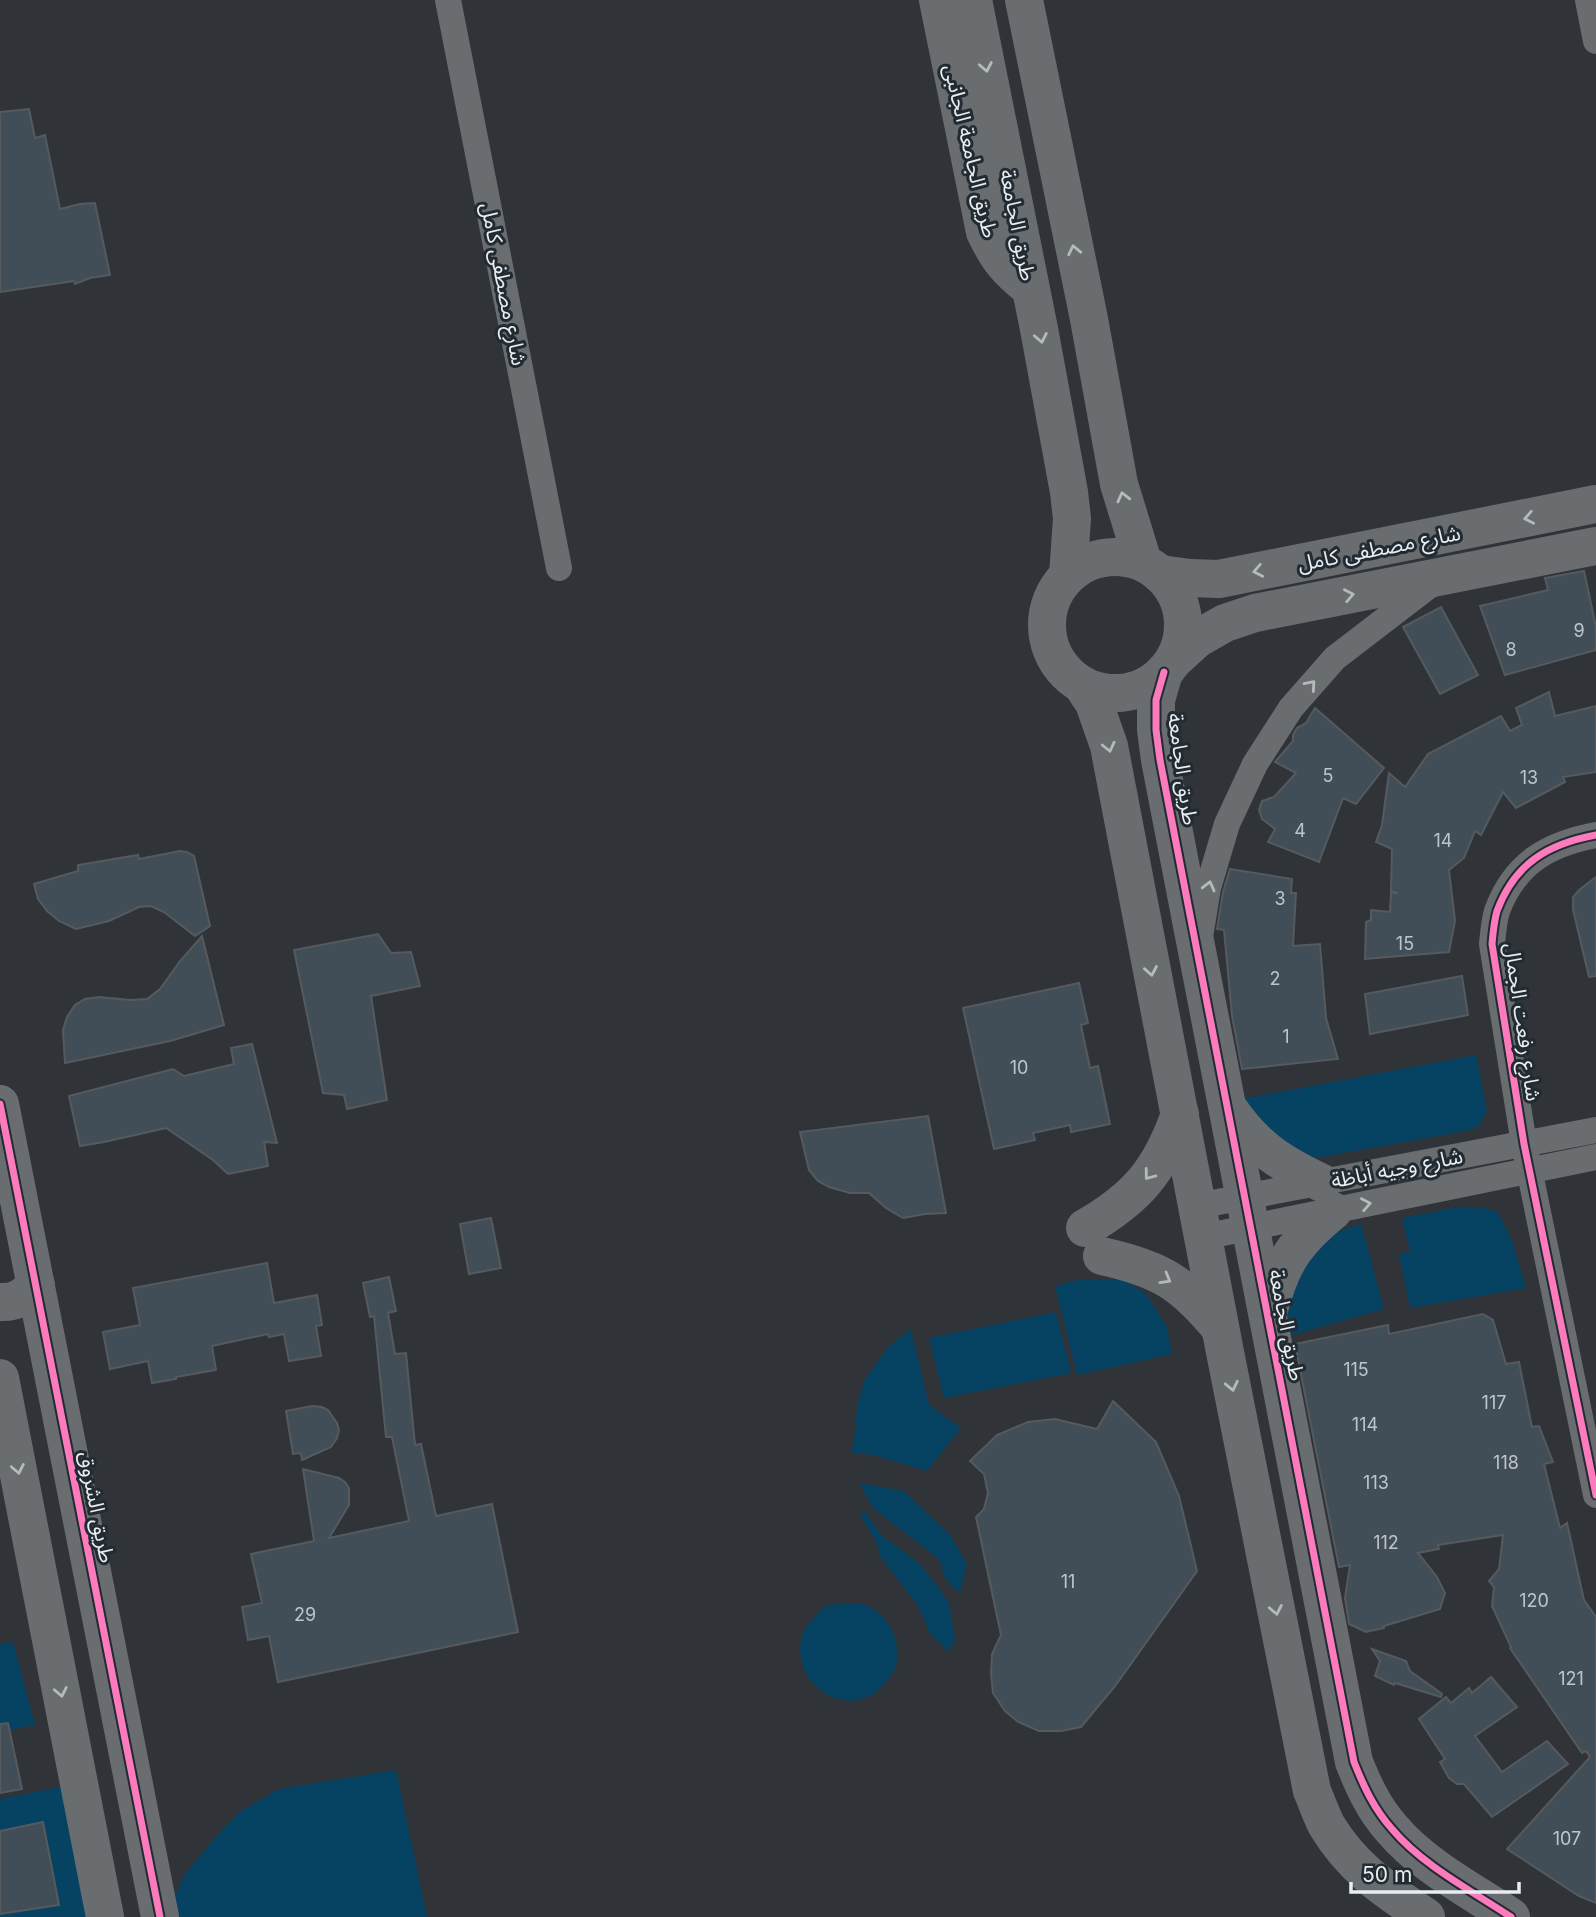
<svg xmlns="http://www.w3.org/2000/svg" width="1596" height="1917" viewBox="0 0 1596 1917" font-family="Inter,'Noto Sans Arabic',sans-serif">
<rect width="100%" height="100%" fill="#303438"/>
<!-- green -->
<g fill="#064262">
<polygon points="1476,1055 1487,1110 1479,1126 1466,1131 1315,1158 1291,1146 1258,1121 1242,1099"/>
<polygon points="1458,1207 1484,1208 1498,1212 1512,1241 1526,1288 1410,1308 1399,1254 1410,1251 1402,1218"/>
<polygon points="1361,1224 1384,1309 1281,1338 1301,1262 1327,1235"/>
<polygon points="1080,1279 1122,1279 1146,1294 1167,1327 1172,1354 1077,1375 1055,1286"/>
<polygon points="1056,1312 1071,1373 944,1398 929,1338"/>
<polygon points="911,1329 929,1405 961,1428 927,1471 873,1455 851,1453 855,1433 857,1406 865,1379 889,1346"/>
<path d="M859 1483 904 1491 950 1535 967 1564 960 1593C947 1583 942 1576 940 1560L873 1508Z"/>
<polygon points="864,1510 881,1535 919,1563 938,1587 949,1603 955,1640 948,1652 930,1633 918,1606 879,1555 878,1545 860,1514"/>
<path d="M858 1603C863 1604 869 1606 873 1609 886 1616 897 1635 897 1649 897 1654 897 1661 896 1666 895 1670 891 1675 888 1679 858 1725 792 1691 801 1640 803 1627 817 1614 826 1605Z"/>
<polygon points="13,1642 35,1725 0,1732 0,1644"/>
<polygon points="396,1770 427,1917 178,1917 174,1900 184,1875 212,1841 239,1812 279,1789"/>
<polygon points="65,1786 95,1917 0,1917 0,1799"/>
</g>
<!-- building -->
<g fill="#414e57" stroke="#565a5d" stroke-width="2">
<polygon points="29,109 35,138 45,135 60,209 80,204 95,203 110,275 90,278 75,284 74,281 0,292 0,112"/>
<polygon points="1584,571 1596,627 1596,650 1505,675 1480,606 1548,590 1545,578"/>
<polygon points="1441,607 1478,675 1440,694 1403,627"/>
<polygon points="1549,692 1555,716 1596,706 1596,772 1563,777 1565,782 1516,808 1503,792 1481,835 1475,831 1464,858 1449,870 1455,921 1449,952 1365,959 1366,922 1371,920 1371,910 1390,912 1391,893 1398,893 1391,891 1392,849 1376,842 1382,825 1389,773 1405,787 1428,754 1501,716 1510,731 1522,725 1516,708"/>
<polygon points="1315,708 1384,768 1356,804 1343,798 1319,862 1268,842 1275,829 1262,819 1259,810 1262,801 1274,797 1296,773 1275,762 1293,741 1293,735 1297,728 1306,723"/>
<polygon points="180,851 187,852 194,856 210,926 195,936 164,912 151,906 139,907 109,921 76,929 59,921 47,911 38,899 34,884 78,871 78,865 138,855 139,859"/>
<polygon points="1230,869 1292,879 1291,893 1296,893 1293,946 1320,944 1326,1018 1338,1059 1242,1069 1232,1016 1224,930 1217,929 1223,892"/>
<polygon points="1596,877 1596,976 1589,977 1573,910 1573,897 1579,890"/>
<polygon points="378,934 391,953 411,952 420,986 371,996 387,1100 347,1109 344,1095 323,1093 294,950"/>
<polygon points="202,936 224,1025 170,1041 65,1063 63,1030 67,1017 75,1005 85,999 99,997 130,1000 147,999 160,989 180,961"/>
<polygon points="1462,976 1468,1015 1370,1034 1365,994"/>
<polygon points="1079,983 1088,1023 1081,1025 1090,1068 1098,1066 1110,1124 1071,1132 1070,1125 1033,1133 1035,1140 994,1149 963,1008"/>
<polygon points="252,1044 277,1143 264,1142 268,1166 228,1174 213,1160 166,1128 104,1142 80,1146 69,1096 173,1069 184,1076 234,1064 231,1048"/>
<polygon points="928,1116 946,1213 925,1214 903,1218 886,1208 869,1193 850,1193 829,1187 818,1181 809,1170 800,1132"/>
<polygon points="491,1218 501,1268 469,1274 460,1224"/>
<polygon points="267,1263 274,1303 317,1295 322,1325 316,1326 321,1356 289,1361 284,1334 269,1337 268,1334 212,1346 216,1370 176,1377 176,1379 152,1383 148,1361 110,1369 103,1332 140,1325 133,1288"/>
<polygon points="389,1277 396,1311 388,1313 395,1354 406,1353 415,1445 421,1444 436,1516 492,1504 518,1632 278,1682 269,1636 248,1640 242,1607 262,1603 251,1554 314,1541 303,1469 339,1478 345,1482 349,1488 349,1505 329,1538 409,1521 392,1437 386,1437 374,1316 370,1317 363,1283"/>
<polygon points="1483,1314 1493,1320 1506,1364 1519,1362 1532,1427 1539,1426 1553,1462 1544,1464 1560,1528 1567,1523 1584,1600 1596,1617 1596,1903 1579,1896 1507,1849 1590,1757 1586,1751 1582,1753 1510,1648 1511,1647 1492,1606 1494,1587 1489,1581 1499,1569 1503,1535 1438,1545 1439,1549 1418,1553 1437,1577 1445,1593 1440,1609 1384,1626 1384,1628 1366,1632 1349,1624 1345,1598 1350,1565 1339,1567 1295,1344 1388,1325 1389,1334"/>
<polygon points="1113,1401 1156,1442 1179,1496 1197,1571 1116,1685 1081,1727 1061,1731 1039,1731 1018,1722 1005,1711 993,1693 991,1674 992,1654 1001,1635 976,1517 984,1509 988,1493 984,1474 970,1461 997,1435 1028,1422 1055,1419 1097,1429"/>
<polygon points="312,1406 322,1407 328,1410 337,1423 339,1430 337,1438 331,1447 302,1460 301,1453 293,1454 286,1411"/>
<polygon points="1372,1649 1406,1661 1410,1671 1442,1694 1441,1697 1395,1683 1394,1685 1375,1676 1380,1661"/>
<polygon points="1491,1677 1517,1707 1475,1736 1502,1772 1547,1741 1568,1764 1492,1817 1464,1784 1457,1784 1449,1778 1440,1762 1445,1759 1419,1719 1446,1697 1451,1703 1469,1688 1472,1693"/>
<polygon points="8,1723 22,1789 0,1793 0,1724"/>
<polygon points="43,1822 59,1905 0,1914 0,1831"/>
</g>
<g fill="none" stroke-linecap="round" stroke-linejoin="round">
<!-- street -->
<g stroke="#6a6d70" stroke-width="26">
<polyline points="448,0 559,568"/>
<polyline points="1588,0 1596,41"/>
<path d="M1596 835C1548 844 1515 863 1497 911 1494 921 1493 933 1492 944L1524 1144 1596 1495"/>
<polyline points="1201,931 1208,888 1227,824 1255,764 1291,708 1335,658 1434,582"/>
<polyline points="1197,1206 1596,1130"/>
<polyline points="1203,1237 1596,1157"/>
</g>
<!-- secondary -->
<g stroke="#6a6d70" stroke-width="38">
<path d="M938 0 985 232C998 259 1007 270 1030 288"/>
<polyline points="973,0 1039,329 1069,492 1072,519 1068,575"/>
<polyline points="1024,0 1089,319 1119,484 1143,562"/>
<circle cx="1115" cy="625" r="68"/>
<polyline points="1160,574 1190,578 1219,579 1596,504"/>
<polyline points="1174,660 1197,639 1225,623 1255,613 1596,546"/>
<path d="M1164 672 1156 700V730L1160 760 1354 1762C1364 1787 1374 1809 1392 1829 1422 1865 1472 1891 1511 1917"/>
<path d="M1082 685 1094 703 1109 746 1225 1352 1312 1791C1317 1802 1321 1815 1327 1826 1353 1869 1386 1890 1426 1917"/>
<polyline points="0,1104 160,1917"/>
<path d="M1229 1109C1256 1148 1280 1163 1322 1183"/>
<path d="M1085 1228C1137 1198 1160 1171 1180 1114"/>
<path d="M1102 1256C1160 1269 1182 1282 1220 1328"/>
<path d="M0 1302C16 1303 25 1296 36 1285"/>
<path d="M1268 1313C1281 1263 1294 1243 1333 1211"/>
<polyline points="0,1378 105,1917"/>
</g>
<!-- cycleway casing -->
<g stroke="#222b32" stroke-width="11">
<g id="cycleway">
<path d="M1164 672 1156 700V730L1160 760 1354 1762C1364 1787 1374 1809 1392 1829 1422 1865 1472 1891 1511 1917"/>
<path d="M1596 835C1548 844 1515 863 1497 911 1494 921 1493 933 1492 944L1524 1144 1596 1495"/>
<polyline points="0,1104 160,1917"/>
</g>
</g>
<!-- cycleway -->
<use href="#cycleway" stroke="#fd7abc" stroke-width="7"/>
</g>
<!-- one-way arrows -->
<defs><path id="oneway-chevron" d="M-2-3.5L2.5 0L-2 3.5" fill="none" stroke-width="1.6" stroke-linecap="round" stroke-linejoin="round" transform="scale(1.75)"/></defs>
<g stroke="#b5babd">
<use href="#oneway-chevron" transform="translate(986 67) rotate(79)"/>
<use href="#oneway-chevron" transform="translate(1074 250) rotate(-102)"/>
<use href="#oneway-chevron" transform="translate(1041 338) rotate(79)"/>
<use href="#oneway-chevron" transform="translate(1123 497) rotate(-104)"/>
<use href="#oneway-chevron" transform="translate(1529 518) rotate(169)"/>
<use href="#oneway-chevron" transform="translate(1258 571) rotate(169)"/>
<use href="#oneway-chevron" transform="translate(1349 595) rotate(-11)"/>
<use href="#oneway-chevron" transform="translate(1311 685) rotate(-49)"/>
<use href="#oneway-chevron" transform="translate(1109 747) rotate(77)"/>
<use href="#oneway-chevron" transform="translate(1209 886) rotate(-76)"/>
<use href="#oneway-chevron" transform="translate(1151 971) rotate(80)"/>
<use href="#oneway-chevron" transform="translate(1149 1175) rotate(127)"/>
<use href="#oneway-chevron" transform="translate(1366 1204) rotate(-11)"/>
<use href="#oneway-chevron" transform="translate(1166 1279) rotate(30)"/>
<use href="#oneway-chevron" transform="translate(1232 1386) rotate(78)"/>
<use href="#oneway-chevron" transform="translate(18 1469) rotate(79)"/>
<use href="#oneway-chevron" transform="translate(1276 1610) rotate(79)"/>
<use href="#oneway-chevron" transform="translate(61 1692) rotate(79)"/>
</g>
<g text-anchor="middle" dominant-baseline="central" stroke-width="6" stroke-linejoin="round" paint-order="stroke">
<!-- number labels -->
<g font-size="18" fill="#bec5ca">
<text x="1579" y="630">9</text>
<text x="1511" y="649">8</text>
<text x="1328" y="775">5</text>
<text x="1529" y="777">13</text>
<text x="1300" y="830">4</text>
<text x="1443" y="840">14</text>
<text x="1280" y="898">3</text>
<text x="1405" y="943">15</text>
<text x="1275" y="978">2</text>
<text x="1286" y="1036">1</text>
<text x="1019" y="1067">10</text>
<text x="1356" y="1369">115</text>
<text x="1494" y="1402">117</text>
<text x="1365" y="1424">114</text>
<text x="1506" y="1462">118</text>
<text x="1376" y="1482">113</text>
<text x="1386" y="1542">112</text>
<text x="1068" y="1581">11</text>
<text x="1534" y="1600">120</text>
<text x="305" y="1614">29</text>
<text x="1571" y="1678">121</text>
<text x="1567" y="1838">107</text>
</g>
<!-- street labels -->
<g font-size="21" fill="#e7edf1" stroke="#222b32">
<text transform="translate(971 151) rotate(77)">طريق الجامعة الجانبى</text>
<text transform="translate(1018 225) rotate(79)">طريق الجامعة</text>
<text transform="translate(504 284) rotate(79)">شارع مصطفى كامل</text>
<text transform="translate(1379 548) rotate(-11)">شارع مصطفى كامل</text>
<text transform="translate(1183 769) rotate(82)">طريق الجامعة</text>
<text transform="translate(1523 1022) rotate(82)">شارع رفعت الجمال</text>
<text transform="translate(1397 1168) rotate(-11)">شارع وجيه أباظة</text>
<text transform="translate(1287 1325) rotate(79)">طريق الجامعة</text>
<text transform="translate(97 1507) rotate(79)">طريق الشروق</text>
</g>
</g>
<!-- scale -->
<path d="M1351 1882v10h168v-10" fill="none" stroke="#e7edf1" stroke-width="3.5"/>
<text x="1362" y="1882" font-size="21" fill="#e7edf1" stroke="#222b32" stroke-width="5" paint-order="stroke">50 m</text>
</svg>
